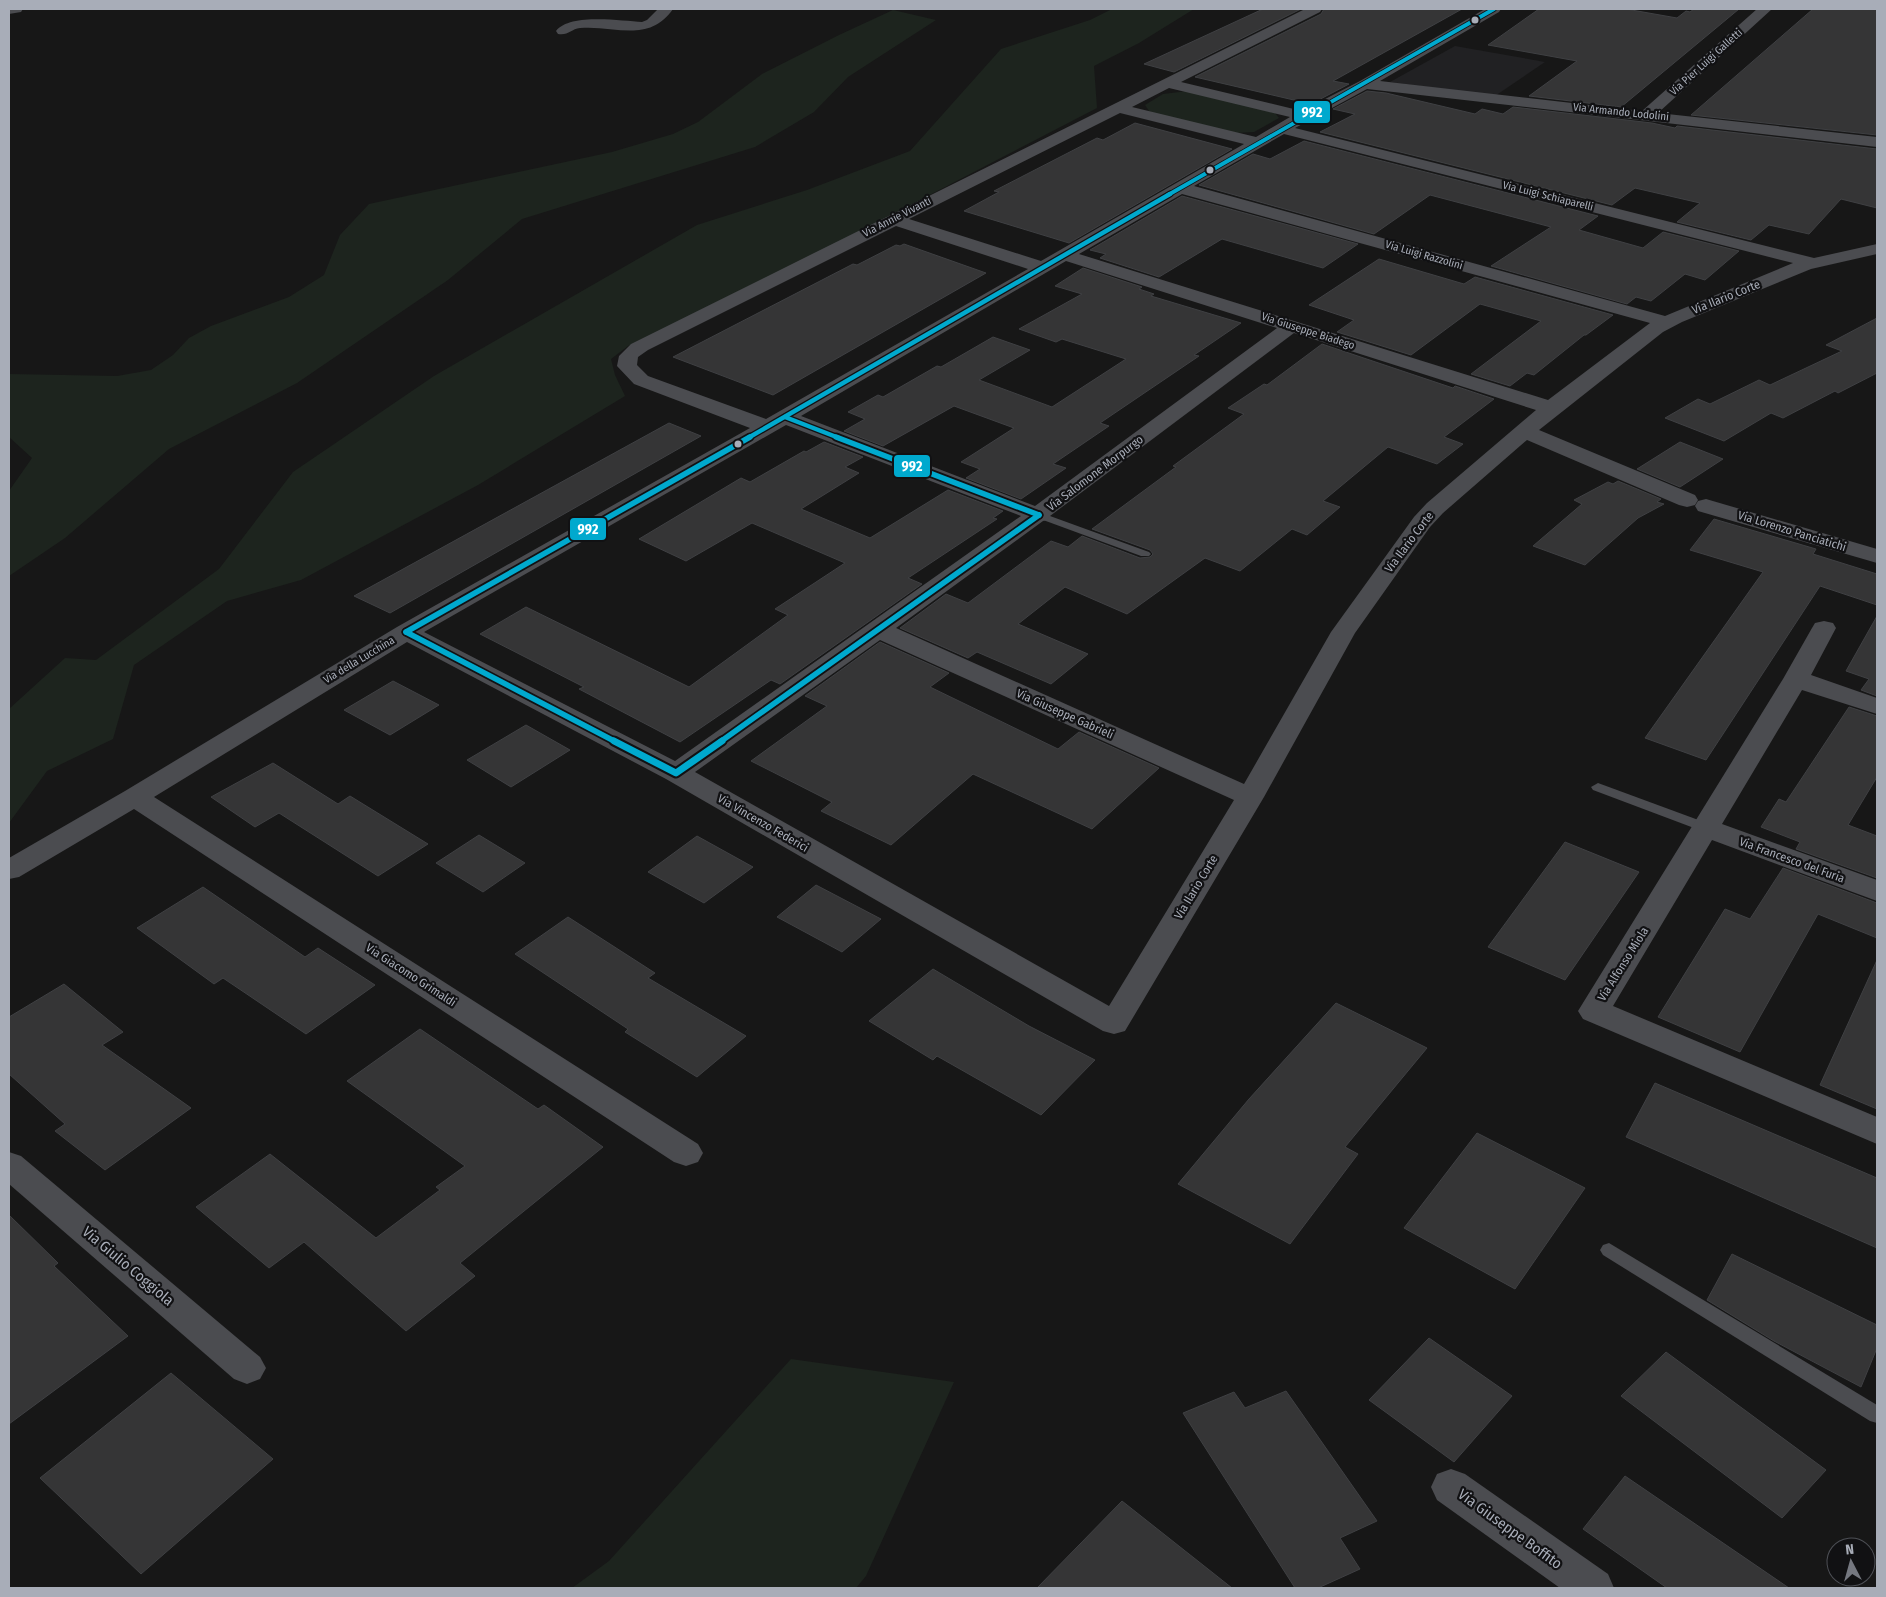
<svg xmlns="http://www.w3.org/2000/svg" width="1886" height="1597" viewBox="0 0 1886 1597" font-family="'Fira Sans Condensed',sans-serif">
<rect width="100%" height="100%" fill="#171717"/>
<!-- built -->
<polygon fill="#212123" points="1455,46 1545,62 1495,96 1390,82"/>
<!-- green -->
<g fill="#1d241e">
<polygon points="1112,9 1194,9 1139,43 1094,66 1097,108 847,238 628,346 611,359 615,375 625,396 478,485 301,580 227,601 134,665 113,739 47,771 9,823 9,709 65,658 96,660 219,569 293,472 434,376 697,225 807,190 910,151 1001,49 1090,20"/>
<polygon points="893,10 936,20 848,77 814,112 755,147 522,219 448,280 297,383 169,449 65,538 9,576 9,491 32,458 9,437 9,374 117,376 151,370 173,355 189,338 211,326 289,297 324,275 340,235 369,204 612,152 673,134 698,122 762,74 839,35"/>
<polygon points="1188,91 1275,113 1279,118 1254,132 1235,133 1156,114 1149,111 1145,105 1163,94"/>
<polygon points="791,1359 954,1382 866,1576 856,1588 572,1588 609,1561"/>
</g>
<!-- building -->
<g fill="#353536" stroke="#3f4043">
<polygon points="1263,9 1301,9 1174,72 1144,64"/>
<polygon points="1324,9 1462,9 1333,81 1349,84 1311,104 1195,77 1321,14"/>
<polygon points="1539,9 1626,9 1677,18 1686,11 1690,12 1694,9 1739,9 1621,107 1529,96 1577,61 1488,45"/>
<polygon points="1813,9 1877,9 1877,135 1691,115"/>
<polygon points="1367,91 1386,93 1475,114 1482,109 1503,114 1513,107 1652,123 1675,128 1677,126 1877,149 1877,208 1841,199 1809,234 1769,225 1751,240 1677,222 1700,203 1635,188 1612,205 1320,132 1355,114 1333,109"/>
<polygon points="1135,123 1232,149 1069,243 964,211 999,192 994,191 1097,138 1103,140"/>
<polygon points="1304,141 1598,216 1579,230 1643,248 1663,232 1739,251 1705,280 1685,274 1651,301 1636,297 1627,304 1491,266 1551,227 1430,195 1374,234 1199,185 1253,154 1270,159"/>
<polygon points="1182,196 1358,244 1323,268 1222,239 1159,277 1100,258 1106,254 1090,250"/>
<polygon points="904,244 986,273 773,395 673,357 853,264 857,265 896,245 900,246"/>
<polygon points="1379,259 1464,284 1475,277 1613,315 1586,335 1584,335 1534,375 1527,373 1510,386 1471,374 1541,321 1480,304 1411,355 1337,332 1354,320 1309,305"/>
<polygon points="1083,268 1142,287 1139,289 1154,294 1151,296 1241,323 1194,355 1199,356 1100,423 1109,426 1053,464 1066,468 1021,499 966,478 980,469 961,462 1014,428 954,406 883,446 844,431 865,419 848,412 878,395 883,397 937,366 941,367 993,337 1030,350 979,380 1052,407 1126,359 1062,339 1056,342 1019,329 1082,294 1055,286"/>
<polygon points="1877,318 1877,373 1838,393 1835,391 1783,418 1771,413 1724,441 1665,418 1698,399 1710,404 1759,380 1770,385 1842,351 1826,345"/>
<polygon points="1322,344 1453,388 1455,386 1494,399 1444,437 1463,444 1437,464 1388,447 1323,501 1340,507 1307,535 1292,529 1240,571 1205,558 1127,614 1065,587 1018,624 1088,654 1051,684 977,652 968,658 900,628 946,594 968,603 1051,541 1068,547 1082,536 1140,558 1150,557 1153,554 1150,550 1092,529 1176,467 1173,466 1244,414 1228,408 1264,384 1267,385"/>
<polygon points="669,423 701,436 390,613 354,596"/>
<polygon points="824,442 863,457 845,467 859,473 801,509 870,538 948,490 1003,511 993,518 997,519 908,578 922,584 780,684 771,680 680,742 579,689 584,687 480,634 526,607 689,687 788,615 775,609 845,563 752,523 686,561 639,539 741,478 750,482 804,451 806,452"/>
<polygon points="1680,442 1723,459 1680,487 1637,469"/>
<polygon points="1618,481 1661,499 1657,502 1664,504 1638,518 1585,565 1533,546 1582,504 1574,500 1608,482 1613,484"/>
<polygon points="1714,519 1816,549 1813,554 1877,574 1877,605 1820,586 1706,760 1645,738 1763,572 1690,550"/>
<polygon points="1877,616 1877,696 1861,690 1869,679 1846,671"/>
<polygon points="880,642 949,673 930,687 1058,749 1079,732 1159,768 1092,829 973,774 891,845 821,811 832,802 751,761 827,706 805,696"/>
<polygon points="393,681 439,705 390,735 344,710"/>
<polygon points="1849,707 1877,716 1877,777 1848,825 1877,836 1877,878 1796,849 1800,842 1761,827 1779,799 1786,802"/>
<polygon points="526,725 570,750 511,787 467,760"/>
<polygon points="273,763 338,804 350,796 428,844 378,876 279,813 255,827 211,797"/>
<polygon points="479,835 525,863 483,892 436,863"/>
<polygon points="697,836 753,867 704,903 648,872"/>
<polygon points="1565,842 1639,872 1565,980 1488,947"/>
<polygon points="1783,868 1877,903 1877,938 1818,914 1740,1052 1658,1017 1725,909 1750,919"/>
<polygon points="816,885 881,919 842,952 777,917"/>
<polygon points="203,887 305,957 318,948 375,985 306,1034 223,978 214,984 137,928"/>
<polygon points="568,917 655,973 648,978 746,1036 697,1077 625,1032 628,1029 515,954"/>
<polygon points="1877,960 1877,1109 1820,1085"/>
<polygon points="933,969 1029,1026 1095,1060 1041,1115 937,1056 933,1060 869,1021"/>
<polygon points="64,984 123,1032 102,1045 191,1108 105,1170 55,1131 65,1124 9,1074 9,1017"/>
<polygon points="1336,1003 1427,1048 1345,1147 1358,1154 1290,1244 1178,1184 1249,1099"/>
<polygon points="420,1029 538,1109 544,1105 603,1147 460,1263 475,1276 406,1331 304,1242 269,1268 196,1207 270,1154 376,1238 440,1190 436,1187 465,1166 347,1081"/>
<polygon points="1655,1083 1877,1178 1877,1248 1626,1137"/>
<polygon points="1477,1133 1585,1188 1515,1289 1404,1228"/>
<polygon points="9,1215 58,1263 54,1266 128,1336 9,1424"/>
<polygon points="1732,1254 1877,1325 1877,1348 1861,1387 1774,1341 1707,1300"/>
<polygon points="1429,1338 1512,1396 1454,1462 1369,1400"/>
<polygon points="1666,1352 1826,1470 1782,1518 1621,1396"/>
<polygon points="171,1373 273,1459 141,1574 40,1478"/>
<polygon points="1286,1391 1377,1521 1340,1538 1360,1569 1318,1588 1295,1588 1183,1413 1234,1392 1245,1408"/>
<polygon points="1625,1476 1789,1588 1667,1588 1583,1529"/>
<polygon points="1122,1501 1232,1588 1037,1588"/>
</g>
<g fill="none" stroke-linecap="round" stroke-linejoin="round">
<!-- lane -->
<g fill="#4b4c50" fill-rule="evenodd">
<polygon points="1039,512 1149,552 1151,554 1149,556 1141,556 1035,517 1033,515 1035,513"/>
<polygon points="1598,783 1712,825 1714,828 1712,831 1702,831 1593,790 1591,787"/>
<polygon points="1609,1243 1877,1405 1877,1423 1870,1421 1603,1255 1600,1250 1603,1245"/>
</g>
<!-- street -->
<g fill="#4b4c50" fill-rule="evenodd">
<polygon points="9,9 23,9 21,12 9,14"/>
<path d="M658 9H673C648 44 616 25 580 28 571 29 568 36 558 34L556 31C570 13 621 21 642 22L647 20Z"/>
<path d="M1305 9H1322L1320 12 1181 82 1302 111 1360 81 1485 9H1501L1499 12 1380 81 1642 111 1757 9H1772L1658 113 1877 137V147L1367 89 1295 128 1814 258 1877 244V254L1811 269 1682 322 1663 332 1539 430 1695 495 1698 500 1695 505 1687 507 1679 505 1527 440 1443 513 1430 527 1355 633 1264 797 1125 1031 1114 1034 1103 1031 666 779 407 642 154 797 698 1144 703 1153 698 1162 686 1166 674 1162 134 809 19 877 9 879V858L125 791 397 627 750 428 634 384 617 366 619 356 631 344ZM1169 88 1290 117 1256 137 1132 107ZM1120 113 1244 144 1041 261 909 219ZM1284 134 1793 263 1665 316 1194 186ZM1182 194 1650 323 1548 400 1079 254ZM896 226 1028 269 766 419 648 376 637 365 638 357 648 350ZM1066 261 1277 328 1035 506 801 416ZM1294 333 1536 410 1427 503 1414 517 1331 632 1244 784 896 628 1043 521 1047 520 1050 516ZM786 425 1021 516 675 761 424 632ZM880 640 1234 800 1109 1006 695 772Z"/>
<polygon points="1706,499 1877,549 1877,563 1698,511 1695,506 1698,501"/>
<polygon points="1824,621 1833,623 1836,628 1811,675 1877,698 1877,714 1802,690 1722,824 1877,880 1877,901 1712,840 1613,1006 1877,1117 1877,1144 1583,1019 1578,1011 1783,679 1812,628 1815,623"/>
<polygon points="9,1152 21,1156 260,1357 266,1368 260,1379 247,1384 234,1379 9,1184"/>
<polygon points="1451,1469 1465,1474 1608,1574 1614,1588 1560,1588 1437,1500 1431,1487 1437,1474"/>
</g>
<!-- bus-1-far3 casing -->
<g stroke="#111113" stroke-width="5.5">
<polyline id="bus-1-far3" points="1168,195 1494,9"/>
</g>
<!-- bus-1-far2 casing -->
<g stroke="#111113" stroke-width="7">
<g id="bus-1-far2">
<polyline points="785,417 839,438"/>
<polyline points="748,438 1170,194"/>
</g>
</g>
<!-- bus-1-far1 casing -->
<g stroke="#111113" stroke-width="9">
<g id="bus-1-far1">
<polyline points="836,437 1039,515"/>
<polyline points="406,632 750,437"/>
<polyline points="406,632 616,742"/>
<polyline points="720,742 1039,515"/>
</g>
</g>
<!-- bus-1 casing -->
<g stroke="#111113" stroke-width="11">
<polyline id="bus-1" points="614,741 676,773 722,741"/>
</g>
<!-- bus-1-far3 -->
<use href="#bus-1-far3" stroke="#00a9ce" stroke-width="4"/>
<!-- bus-1-far2 -->
<use href="#bus-1-far2" stroke="#00a9ce" stroke-width="4.5"/>
<!-- bus-1-far1 -->
<use href="#bus-1-far1" stroke="#00a9ce" stroke-width="5.5"/>
<!-- bus-1 -->
<use href="#bus-1" stroke="#00a9ce" stroke-width="7"/>
</g>
<!-- markers -->
<g fill="#a8adb8" stroke="#111113" stroke-width="2">
<circle cx="1475" cy="20" r="4.5"/>
<circle cx="1210" cy="170" r="4.5"/>
<circle cx="738" cy="444" r="4.5"/>
</g>
<g text-anchor="middle" dominant-baseline="central" stroke-width="4.5" stroke-linejoin="round" paint-order="stroke">
<!-- far-street labels -->
<g font-size="11" fill="#a8adb8" stroke="#111113">
<text transform="translate(1706 62) rotate(-42)">Via Pier Luigi Galletti</text>
<text transform="translate(1621 112) rotate(6)">Via Armando Lodolini</text>
<text transform="translate(1548 196) rotate(14)">Via Luigi Schiaparelli</text>
<text transform="translate(897 217) rotate(-27)">Via Annie Vivanti</text>
<text transform="translate(1424 255) rotate(16)">Via Luigi Razzolini</text>
<text transform="translate(1308 331) rotate(18)">Via Giuseppe Biadego</text>
<text transform="translate(359 660) rotate(-31)">Via della Lucchina</text>
</g>
<!-- street labels -->
<g font-size="12" fill="#a8adb8" stroke="#111113">
<text transform="translate(1726 297) rotate(-22)">Via Ilario Corte</text>
<text transform="translate(1095 473) rotate(-37)">Via Salomone Morpurgo</text>
<text transform="translate(1792 531) rotate(17)">Via Lorenzo Panciatichi</text>
<text transform="translate(1409 542) rotate(-53)">Via Ilario Corte</text>
<text transform="translate(1065 714) rotate(24)">Via Giuseppe Gabrieli</text>
<text transform="translate(763 823) rotate(30)">Via Vincenzo Federici</text>
<text transform="translate(1792 860) rotate(20)">Via Francesco del Furia</text>
<text transform="translate(1196 887) rotate(-59)">Via Ilario Corte</text>
<text transform="translate(1623 964) rotate(-58)">Via Alfonso Miola</text>
<text transform="translate(411 975) rotate(33)">Via Giacomo Grimaldi</text>
</g>
<!-- near-street labels -->
<g font-size="15" fill="#a8adb8" stroke="#111113">
<text transform="translate(128 1266) rotate(40)">Via Giulio Coggiola</text>
<text transform="translate(1510 1529) rotate(36)">Via Giuseppe Boffito</text>
</g>
</g>
<g stroke="#111113" stroke-width="2">
<rect x="1293" y="100" width="38" height="24" rx="5" fill="#00a9ce"/>
<rect x="893" y="454" width="38" height="24" rx="5" fill="#00a9ce"/>
<rect x="569" y="517" width="38" height="24" rx="5" fill="#00a9ce"/>
</g>
<g font-size="14" text-anchor="middle" font-weight="bold" fill="#fff">
<text x="1312" y="117">992</text>
<text x="912" y="471">992</text>
<text x="588" y="534">992</text>
</g>
<!-- border -->
<rect width="1886" height="1597" fill="none" stroke="#a8adb8" stroke-width="20"/>
<!-- north arrow -->
<g transform="translate(1851 1562) rotate(354)"><circle r="24" fill="#111113" stroke="#4d4f55"/>
<path d="M0-4L9 19L0 12L-9 19Z" fill="#757880"/>
<text y="-8" font-size="14" font-weight="bold" text-anchor="middle" fill="#a8adb8">N</text>
</g>
</svg>
